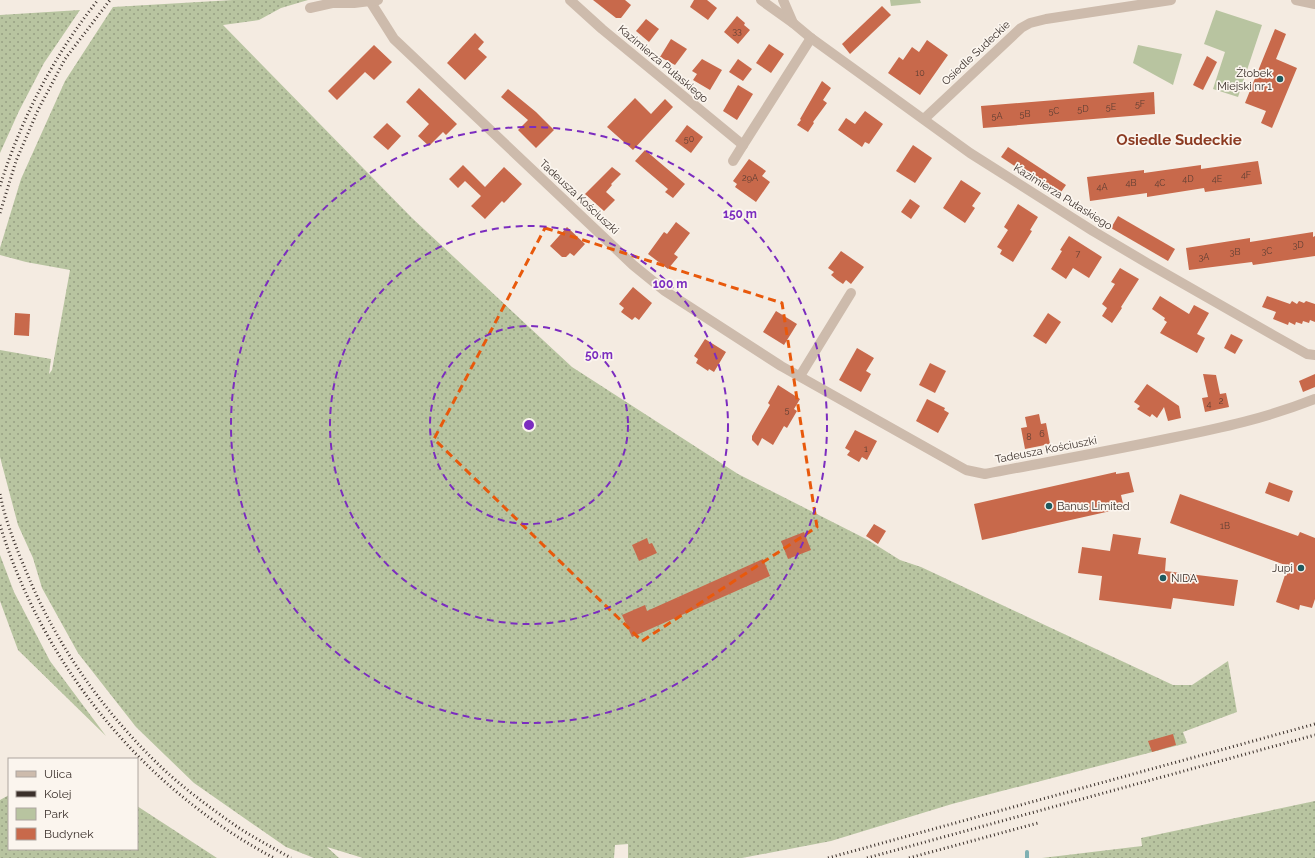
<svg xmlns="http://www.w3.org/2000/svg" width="1315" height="858" viewBox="0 0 1315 858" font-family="Raleway,sans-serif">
<defs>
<pattern id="grass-dots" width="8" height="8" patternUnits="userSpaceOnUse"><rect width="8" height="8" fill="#b8c4a0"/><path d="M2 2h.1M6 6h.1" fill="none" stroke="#97a083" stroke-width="1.8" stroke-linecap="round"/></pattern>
</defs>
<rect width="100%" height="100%" fill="#f4ebe1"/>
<!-- grass -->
<g fill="url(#grass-dots)">
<polygon points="233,0 308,0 281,8 259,20 223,25 412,218 572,367 738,474 868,540 900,560 921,567 1173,685 1192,685 1228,661 1237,712 1183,732 1187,743 952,804 831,841 742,858 628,858 628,844 615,845 614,858 363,858 327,847 339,858 314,858 286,847 194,783 136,727 78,653 42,588 33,558 18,525 0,457 0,350 51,359 49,374 52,370 70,270 26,262 0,255 0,248 21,179 65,81 113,7"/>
<polygon points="80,10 44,63 19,111 0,153 0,15"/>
<polygon points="0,555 14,592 50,661 106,736 18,650 0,601"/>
<polygon points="9,795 9,849 137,849 137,806 217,858 0,858 0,800"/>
<polygon points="1315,801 1315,858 1042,858 1142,846 1141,838"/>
</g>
<!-- park -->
<g fill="#b8c4a0">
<polygon points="890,0 920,0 921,3 891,6"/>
<polygon points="1216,10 1262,25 1238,97 1213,89 1225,52 1204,44"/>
<polygon points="1138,45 1182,54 1173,85 1133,63"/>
</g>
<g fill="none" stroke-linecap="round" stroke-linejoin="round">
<!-- stream -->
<polyline stroke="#7fb0b2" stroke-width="4" points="1027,858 1027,852"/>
</g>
<!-- building -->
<g fill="#c8694b">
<polygon points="593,0 625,0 631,5 621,18 616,18"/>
<polygon points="694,0 707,0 717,8 708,20 690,7"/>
<polygon points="882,6 891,15 850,54 842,44"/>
<polygon points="737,16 745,23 744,25 750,30 738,44 724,32"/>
<polygon points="646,19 659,29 649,42 636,31"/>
<polygon points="1275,29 1286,34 1276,59 1297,68 1272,128 1261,123 1266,111 1245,103"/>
<polygon points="475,33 484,42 478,49 487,57 465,80 447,63"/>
<polygon points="671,39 687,49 675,65 660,57"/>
<polygon points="927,40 948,55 920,95 888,73 899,57 903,60 912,47 919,52"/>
<polygon points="769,44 784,54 771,73 756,63"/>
<polygon points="374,45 392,62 374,80 365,72 337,100 328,91"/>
<polygon points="1207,56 1217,62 1203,90 1193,85"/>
<polygon points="702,59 722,70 710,90 693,80 697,74 692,71"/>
<polygon points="738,59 752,69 743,81 729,72"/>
<polygon points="822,81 831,88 823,100 827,103 813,122 814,123 808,132 797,125 801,120 800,119"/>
<polygon points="738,85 753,94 737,120 723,111"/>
<polygon points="419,88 457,124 446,135 443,132 429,146 418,136 429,124 406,102"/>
<polygon points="508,89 536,112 554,130 536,148 518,130 528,120 501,97"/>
<polygon points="1154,92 1155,114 983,128 981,106"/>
<polygon points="635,98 651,114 665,99 673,107 633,150 607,127"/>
<polygon points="865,111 883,124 869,144 865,142 862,147 838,130 846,118 855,124"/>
<polygon points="387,123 401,136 388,150 373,137"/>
<polygon points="687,125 703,137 691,153 675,141"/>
<polygon points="913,145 932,158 915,183 896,171"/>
<polygon points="1008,147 1066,185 1059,195 1001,157"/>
<polygon points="645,150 685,184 673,198 665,192 668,189 635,161"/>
<polygon points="749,159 766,171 762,176 770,182 756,202 735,187 737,184 733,181"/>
<polygon points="1258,161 1262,184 1205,192 1204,188 1147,197 1147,193 1090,201 1087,177 1144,170 1144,173 1201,165 1201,169"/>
<polygon points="463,165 485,187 504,167 522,184 504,203 502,201 485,219 471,206 481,196 465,181 458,188 449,179"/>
<polygon points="612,167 621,174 611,184 612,185 606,192 615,200 604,211 585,194"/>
<polygon points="961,180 981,193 972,206 975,208 965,223 943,208"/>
<polygon points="910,199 920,206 911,219 901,212"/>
<polygon points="1018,204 1038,217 1030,230 1032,231 1013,262 1000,254 1002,250 997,247 1008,230 1004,227"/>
<polygon points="1118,216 1175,249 1168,261 1111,228"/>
<polygon points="676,222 690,233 674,254 678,257 668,269 648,254 664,232 667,234"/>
<polygon points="567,227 585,244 574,256 570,253 566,257 562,257 550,246"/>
<polygon points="1313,232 1313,237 1315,236 1315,256 1253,265 1252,262 1189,270 1186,248 1250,238 1250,242"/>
<polygon points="1069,236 1102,257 1089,278 1073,268 1066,279 1051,269 1062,251 1060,250"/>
<polygon points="841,251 864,267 851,284 846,280 843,284 837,280 831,275 834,272 828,268"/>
<polygon points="1120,268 1139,279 1121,307 1122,308 1112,323 1102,316 1107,308 1102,304 1115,284 1111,282"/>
<polygon points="633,287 652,303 639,320 635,317 632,320 621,312 624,308 619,304"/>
<polygon points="1160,296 1189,314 1194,305 1209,313 1197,334 1205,338 1197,353 1160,333 1167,322 1164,320 1165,318 1152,309"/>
<polygon points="1267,296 1290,304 1292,301 1297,304 1299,301 1304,303 1306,301 1315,304 1315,322 1310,320 1309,323 1303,321 1302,324 1296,322 1295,325 1289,322 1288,325 1273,319 1276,312 1262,307"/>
<polygon points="776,311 797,324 784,345 763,332"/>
<polygon points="15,313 30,314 29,336 14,335"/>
<polygon points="1048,313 1061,322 1046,344 1033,336"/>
<polygon points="1231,334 1243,340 1235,354 1224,348"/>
<polygon points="705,339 726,352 714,372 709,369 708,371 696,363 698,359 694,356"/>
<polygon points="857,348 874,358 866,371 871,374 861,392 839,380"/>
<polygon points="930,363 946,371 935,393 919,385"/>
<polygon points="1203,374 1216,375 1220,394 1226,393 1229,407 1205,412 1202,398 1208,397"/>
<polygon points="1315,374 1315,387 1303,392 1299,381"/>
<polygon points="1147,384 1179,406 1181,418 1168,421 1164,407 1157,418 1152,414 1150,417 1137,409 1140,406 1134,402"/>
<polygon points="778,385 800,399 794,409 797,411 787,428 784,426 773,445 762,438 758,446 752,440 752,436 770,405 768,403"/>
<polygon points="927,399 945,408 944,410 949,413 938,433 916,421"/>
<polygon points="1039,414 1041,424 1046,423 1050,444 1025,449 1021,428 1027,427 1025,417"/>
<polygon points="855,430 877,441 867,460 862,457 859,462 847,455 850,451 845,448"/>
<polygon points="1116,472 1116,474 1129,472 1134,492 1121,495 1124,508 982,540 974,504"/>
<polygon points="1269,482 1293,491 1289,502 1265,493"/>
<polygon points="1180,494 1298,536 1300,532 1315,538 1315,599 1312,608 1300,605 1299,610 1276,602 1288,566 1170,523"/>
<polygon points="874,524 886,531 878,544 866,536"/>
<polygon points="804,532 811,550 788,559 781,541"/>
<polygon points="1113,534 1141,538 1138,554 1166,558 1165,571 1238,580 1234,606 1173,598 1171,609 1099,600 1102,576 1078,573 1082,547 1110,551"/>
<polygon points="647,538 649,544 652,543 657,553 639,561 632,545"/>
<polygon points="763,559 770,576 632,637 622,615 645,605 647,611"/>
<polygon points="1173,734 1176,745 1152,752 1148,741"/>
</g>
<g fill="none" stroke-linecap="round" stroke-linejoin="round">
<!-- street -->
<g stroke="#cdbbac" stroke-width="10">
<polyline points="570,0 602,29 743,145 811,38"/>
<polyline points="761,0 793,23 811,38 970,153 1093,231 1147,263 1273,335 1307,354 1315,355"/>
<polyline points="783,0 793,23"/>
<polyline points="1296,0 1315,4"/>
<path d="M370 1 394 39 633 265 665 291 781 366 966 470 985 474C1047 462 1109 451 1171 438 1221 428 1267 418 1315 399"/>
<polyline points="310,8 332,3 354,3 378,0"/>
<polyline points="924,119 1021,28 1030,23 1046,19 1171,0"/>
<polyline points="733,161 743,145"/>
<polyline points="800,376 851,293"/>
</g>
<!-- rail -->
<g stroke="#3b302b" stroke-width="3" stroke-dasharray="1 3" stroke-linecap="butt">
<path d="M0 186C21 119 54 55 98 0"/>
<polyline points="0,213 16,161 38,110 65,59 110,0"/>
<path d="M0 494C5 520 16 547 26 571 56 645 103 711 160 766 181 786 205 804 229 821 248 835 270 846 291 858"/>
<path d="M0 525C43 666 144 789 274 858"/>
<polyline points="828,858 1315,724"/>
<polyline points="867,858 1315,735"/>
<polyline points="909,858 1038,823"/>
</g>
</g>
<!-- marked area -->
<path fill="none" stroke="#e8590c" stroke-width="3" stroke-dasharray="8 5" stroke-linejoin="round" d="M545 228 782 303 817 527 642 641 434 439Z"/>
<!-- distance rings -->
<g fill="none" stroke="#7b2cbf" stroke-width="2" stroke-dasharray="7 5">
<circle cx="529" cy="425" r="99"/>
<circle cx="529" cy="425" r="199"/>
<circle cx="529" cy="425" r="298"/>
</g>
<!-- markers -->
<g fill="#1f5a5e" stroke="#fbf5ee" stroke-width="1.5">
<circle cx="1280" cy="79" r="4"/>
<circle cx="1049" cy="506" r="4"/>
<circle cx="1301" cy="568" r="4"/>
<circle cx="1163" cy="578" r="4"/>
</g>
<g text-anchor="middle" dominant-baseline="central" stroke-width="3.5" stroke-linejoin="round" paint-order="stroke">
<!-- number labels -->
<g font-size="9" fill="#5e3e33">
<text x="737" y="31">33</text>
<text x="920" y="73">10</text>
<text x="1140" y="104">5F</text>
<text x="1111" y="107">5E</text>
<text x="1083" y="109">5D</text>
<text x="1054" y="111">5C</text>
<text x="1025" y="114">5B</text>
<text x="997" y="116">5A</text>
<text x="689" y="139">50</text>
<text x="1246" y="175">4F</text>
<text x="750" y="178">29A</text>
<text x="1188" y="179">4D</text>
<text x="1217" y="179">4E</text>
<text x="1131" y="183">4B</text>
<text x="1160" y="183">4C</text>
<text x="1102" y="187">4A</text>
<text x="1298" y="245">3D</text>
<text x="1267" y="251">3C</text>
<text x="1235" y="252">3B</text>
<text x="1078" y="254">7</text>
<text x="1204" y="257">3A</text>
<text x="1221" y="401">2</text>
<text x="1209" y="404">4</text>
<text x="787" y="410">5</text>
<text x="1042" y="434">6</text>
<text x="1029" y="437">8</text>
<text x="866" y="449">1</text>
<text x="1225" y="526">1B</text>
</g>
<!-- street labels -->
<g font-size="11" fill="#3b302b" stroke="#fbf5ee">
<text transform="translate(976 53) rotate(-43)">Osiedle Sudeckie</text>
<text transform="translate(663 64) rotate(40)">Kazimierza Pułaskiego</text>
<text transform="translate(579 197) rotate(43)">Tadeusza Kościuszki</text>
<text transform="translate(1063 197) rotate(32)">Kazimierza Pułaskiego</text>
<text transform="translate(1046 450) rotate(-11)">Tadeusza Kościuszki</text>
</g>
<!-- poi labels -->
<g font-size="11" fill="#3b302b" stroke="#fbf5ee" text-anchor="end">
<text x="1272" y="73">Żłobek<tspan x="1272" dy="13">Miejski nr 1</tspan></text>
<text x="1057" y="506" text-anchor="start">Banus Limited</text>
<text x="1293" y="568">Jupi</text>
<text x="1171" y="578" text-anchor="start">NIDA</text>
</g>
<!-- district labels -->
<g font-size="15" font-weight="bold" fill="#8c3b22" stroke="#fbf5ee">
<text x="1179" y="140">Osiedle Sudeckie</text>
</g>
</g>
<circle cx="529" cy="425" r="6" fill="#7b2cbf" stroke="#fbf5ee" stroke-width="2"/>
<g font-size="12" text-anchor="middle" font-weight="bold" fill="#7b2cbf" stroke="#fbf5ee" stroke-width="3.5" stroke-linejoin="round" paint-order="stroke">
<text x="740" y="218">150 m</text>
<text x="670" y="288">100 m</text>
<text x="599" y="359">50 m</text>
</g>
<!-- legend -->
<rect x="8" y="758" width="130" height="92" fill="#fbf5ee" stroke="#aea6a0"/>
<rect x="16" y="771" width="20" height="6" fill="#cdbbac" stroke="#aea6a0"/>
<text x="44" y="778" font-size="12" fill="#3b302b">Ulica</text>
<rect x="16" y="791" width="20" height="6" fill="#3b302b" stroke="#aea6a0"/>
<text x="44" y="798" font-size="12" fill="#3b302b">Kolej</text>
<rect x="16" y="808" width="20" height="12" fill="#b8c4a0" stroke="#aea6a0"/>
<text x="44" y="818" font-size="12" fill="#3b302b">Park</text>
<rect x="16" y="828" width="20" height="12" fill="#c8694b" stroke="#aea6a0"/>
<text x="44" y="838" font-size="12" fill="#3b302b">Budynek</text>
</svg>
